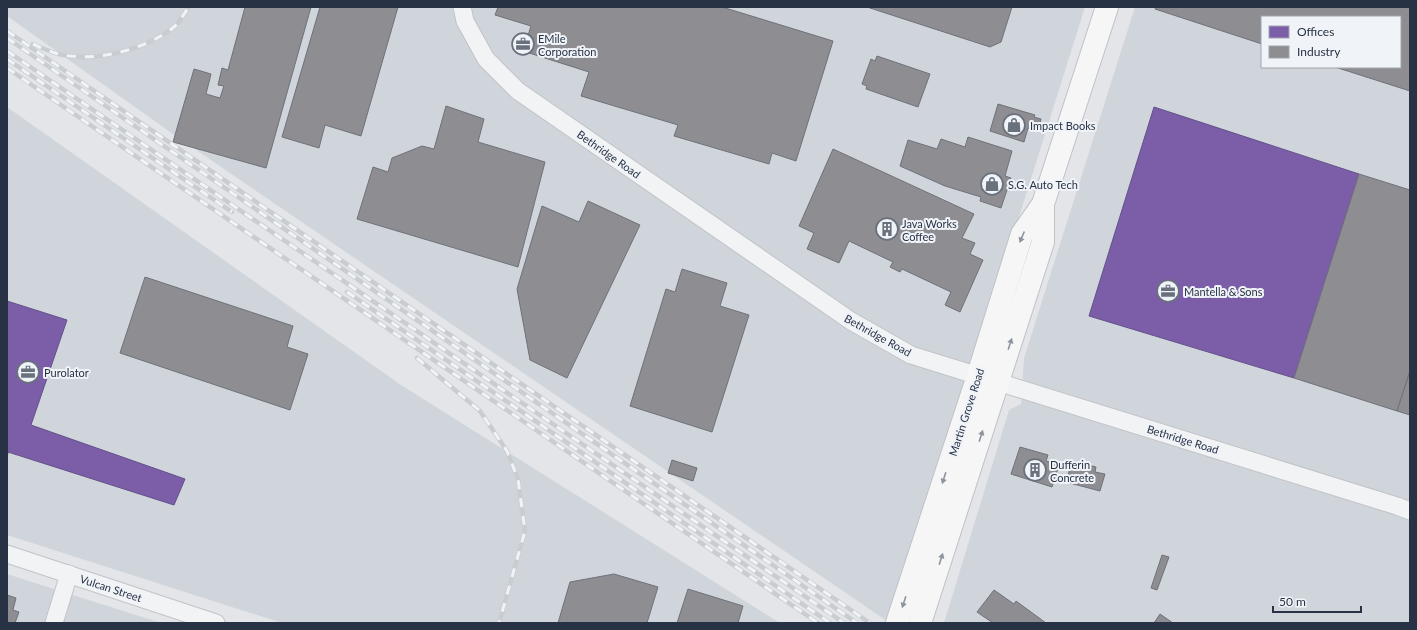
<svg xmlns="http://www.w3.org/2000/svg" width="1417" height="630" viewBox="0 0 1417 630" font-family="Lato,sans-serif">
<rect width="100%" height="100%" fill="#e3e5e8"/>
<!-- built -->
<g fill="#d0d5dc" fill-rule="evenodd">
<polygon points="7,7 1085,7 985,325 887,621 180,139 7,16"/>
<path d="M1135 7H1410V623H944L1009 410 1021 404 1024 358ZM1262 17H1400V67H1262Z"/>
<polygon points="7,107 401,385 780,623 282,623 7,535"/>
<polygon points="7,574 161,623 7,623"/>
</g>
<!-- offices -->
<g fill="#7b5ea7" stroke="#625189">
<polygon points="1154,107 1359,174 1294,378 1089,316"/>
<polygon points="7,301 67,320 31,425 185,479 174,505 8,452 7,459"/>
</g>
<!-- industry -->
<g fill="#8d8d92" stroke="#6e727b">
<polygon points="245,7 311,7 266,168 173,142 194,69 211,74 206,94 220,98 224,86 218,85 222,68 228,70"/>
<polygon points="320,7 398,7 361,136 325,125 319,148 282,137"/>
<polygon points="498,7 722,7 833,41 796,161 772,153 769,164 674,136 678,125 581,96 589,72 523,51 531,26 495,15"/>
<polygon points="867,7 1012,7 1001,42 990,47"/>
<polygon points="1156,7 1410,7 1410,91 1335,67 1400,67 1400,17 1262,17 1262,44 1155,9"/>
<polygon points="877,56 930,74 918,107 866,89 867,86 862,84 871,59 875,61"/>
<polygon points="998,104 1035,115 1034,117 1041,119 1038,131 1028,128 1024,142 990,131"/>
<polygon points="446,106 484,119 478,142 545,162 518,267 357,219 373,167 388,172 392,158 422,146 434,149"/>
<polygon points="968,137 1012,151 1005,176 1011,178 1001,208 980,201 981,197 945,186 900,166 908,140 937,149 941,139 965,147"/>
<polygon points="833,149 974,214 962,238 975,243 970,254 983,260 960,312 945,305 951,292 902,269 900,272 890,267 893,262 849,241 839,263 807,249 814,233 799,226"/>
<polygon points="1359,174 1410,190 1410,371 1397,411 1294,378"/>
<polygon points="588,201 640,225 567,378 530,360 517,289 542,206 579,222"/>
<polygon points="682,269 727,283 720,306 749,315 712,432 630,406 666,289 675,292"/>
<polygon points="145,277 293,326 287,347 308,354 290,410 120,353"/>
<polygon points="1410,371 1410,415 1397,411"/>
<polygon points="1020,447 1048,455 1046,461 1059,465 1052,487 1011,474"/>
<polygon points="672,460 697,468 693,481 668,473"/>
<polygon points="1072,461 1096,467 1095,472 1105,474 1100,491 1066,482"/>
<polygon points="1162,555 1169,557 1157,590 1151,588"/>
<polygon points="614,574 658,587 647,623 558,623 570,582"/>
<polygon points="688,589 743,606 738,623 677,623"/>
<polygon points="994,590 1014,604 1016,601 1046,623 993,623 977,612"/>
<polygon points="7,595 16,598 13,610 19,612 15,623 7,623"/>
<polygon points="1160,614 1173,623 1154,623"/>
</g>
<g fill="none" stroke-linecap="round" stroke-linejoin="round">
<!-- minor casing -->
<g stroke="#c1c3c6" stroke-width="19">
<g id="minor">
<polyline points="462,7 465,21 486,59 518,91 851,321 911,355 1397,506 1410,511"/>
<polyline points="7,554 216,623"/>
<polyline points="54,623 69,574"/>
</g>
</g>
<!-- major casing -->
<g stroke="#bec2c6" stroke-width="24">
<g id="major">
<polyline points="897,623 974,388 1022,234 1043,204 1107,7"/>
<polyline points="920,623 1043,242 1043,204"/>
</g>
</g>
<!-- minor -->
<use href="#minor" stroke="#f2f3f4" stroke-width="17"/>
<!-- major -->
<use href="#major" stroke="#f6f6f7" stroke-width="22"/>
<!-- rail casing -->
<g stroke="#cacdd0" stroke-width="4.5">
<g id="rail">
<polyline points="7,31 870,623"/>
<polyline points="7,38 857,623"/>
<path d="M33 44C40 47 48 51 55 53 92 64 145 50 174 27 180 22 184 13 189 7"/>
<polyline points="7,51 844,623"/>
<polyline points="7,59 232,212"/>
<polyline points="7,68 818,623"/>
<polyline points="347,292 830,623"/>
<polyline points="417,358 480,411 507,451 518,479 525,531 499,623"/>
</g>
</g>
<!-- rail -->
<use href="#rail" stroke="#f0f3f8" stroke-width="3" stroke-dasharray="9" stroke-linecap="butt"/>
</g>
<!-- one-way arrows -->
<defs><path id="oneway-solid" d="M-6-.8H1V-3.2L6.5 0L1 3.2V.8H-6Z"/></defs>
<g fill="#8e949e">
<use href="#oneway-solid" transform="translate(1022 237) rotate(113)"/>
<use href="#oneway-solid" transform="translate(1010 344) rotate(-72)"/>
<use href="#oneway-solid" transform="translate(981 436) rotate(-72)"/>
<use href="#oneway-solid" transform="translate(944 478) rotate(108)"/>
<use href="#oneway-solid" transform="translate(941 559) rotate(-72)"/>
<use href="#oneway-solid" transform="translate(904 602) rotate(108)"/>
</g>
<!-- icons -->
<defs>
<g id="office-ring" transform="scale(1.15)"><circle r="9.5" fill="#f0f3f8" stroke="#69717d" stroke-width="1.5"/><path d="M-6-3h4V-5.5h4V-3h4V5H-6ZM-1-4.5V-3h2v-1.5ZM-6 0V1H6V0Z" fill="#69717d"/></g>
<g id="shop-ring" transform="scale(1.15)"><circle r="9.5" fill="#f0f3f8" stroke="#69717d" stroke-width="1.5"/><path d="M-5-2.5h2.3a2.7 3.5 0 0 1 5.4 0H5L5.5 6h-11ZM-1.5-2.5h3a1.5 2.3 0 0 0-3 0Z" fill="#69717d"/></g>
<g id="building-ring" transform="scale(1.15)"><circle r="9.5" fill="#f0f3f8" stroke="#69717d" stroke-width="1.5"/><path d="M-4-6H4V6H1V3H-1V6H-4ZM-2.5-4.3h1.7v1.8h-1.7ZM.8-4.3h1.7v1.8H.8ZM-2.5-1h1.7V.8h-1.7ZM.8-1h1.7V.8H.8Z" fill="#69717d"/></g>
</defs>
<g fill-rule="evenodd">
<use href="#office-ring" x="523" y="44"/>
<use href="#shop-ring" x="1014" y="125"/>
<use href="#shop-ring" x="992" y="184"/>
<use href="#building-ring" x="887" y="229"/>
<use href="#office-ring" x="1168" y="291"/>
<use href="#office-ring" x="28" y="372"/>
<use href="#building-ring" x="1035" y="470"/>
</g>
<g text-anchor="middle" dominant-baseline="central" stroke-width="4" stroke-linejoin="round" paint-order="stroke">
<!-- poi labels -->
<g font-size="11" fill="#273244" stroke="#f0f3f8" text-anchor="start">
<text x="538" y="38">EMile<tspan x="538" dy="13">Corporation</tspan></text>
<text x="1030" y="125">Impact Books</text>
<text x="1008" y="184">S.G. Auto Tech</text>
<text x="902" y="223">Java Works<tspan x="902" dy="13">Coffee</tspan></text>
<text x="1184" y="291">Mantella &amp; Sons</text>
<text x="44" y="372">Purolator</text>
<text x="1050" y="464">Dufferin<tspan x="1050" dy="13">Concrete</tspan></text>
</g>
<!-- street labels -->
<g font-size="11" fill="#273244" stroke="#f0f3f8">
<text transform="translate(609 154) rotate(35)">Bethridge Road</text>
<text transform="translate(878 335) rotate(29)">Bethridge Road</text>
<text transform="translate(966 412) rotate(-72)">Martin Grove Road</text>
<text transform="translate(1183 439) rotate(17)">Bethridge Road</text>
<text transform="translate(111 588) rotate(18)">Vulcan Street</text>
</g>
</g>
<!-- border -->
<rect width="1417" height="630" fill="none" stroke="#273244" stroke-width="16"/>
<!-- legend -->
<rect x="1261" y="16" width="140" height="52" fill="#f0f3f8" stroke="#a0a6b0"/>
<rect x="1269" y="26" width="20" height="12" fill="#7b5ea7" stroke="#a0a6b0"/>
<text x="1297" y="36" font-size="12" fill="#273244">Offices</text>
<rect x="1269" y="46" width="20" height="12" fill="#8d8d92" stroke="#a0a6b0"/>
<text x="1297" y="56" font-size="12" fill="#273244">Industry</text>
<!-- scale -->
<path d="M1273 606v6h88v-6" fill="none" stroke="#273244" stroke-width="2"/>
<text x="1279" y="606" font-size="12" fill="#273244" stroke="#f0f3f8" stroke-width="3" paint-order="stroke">50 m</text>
</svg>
